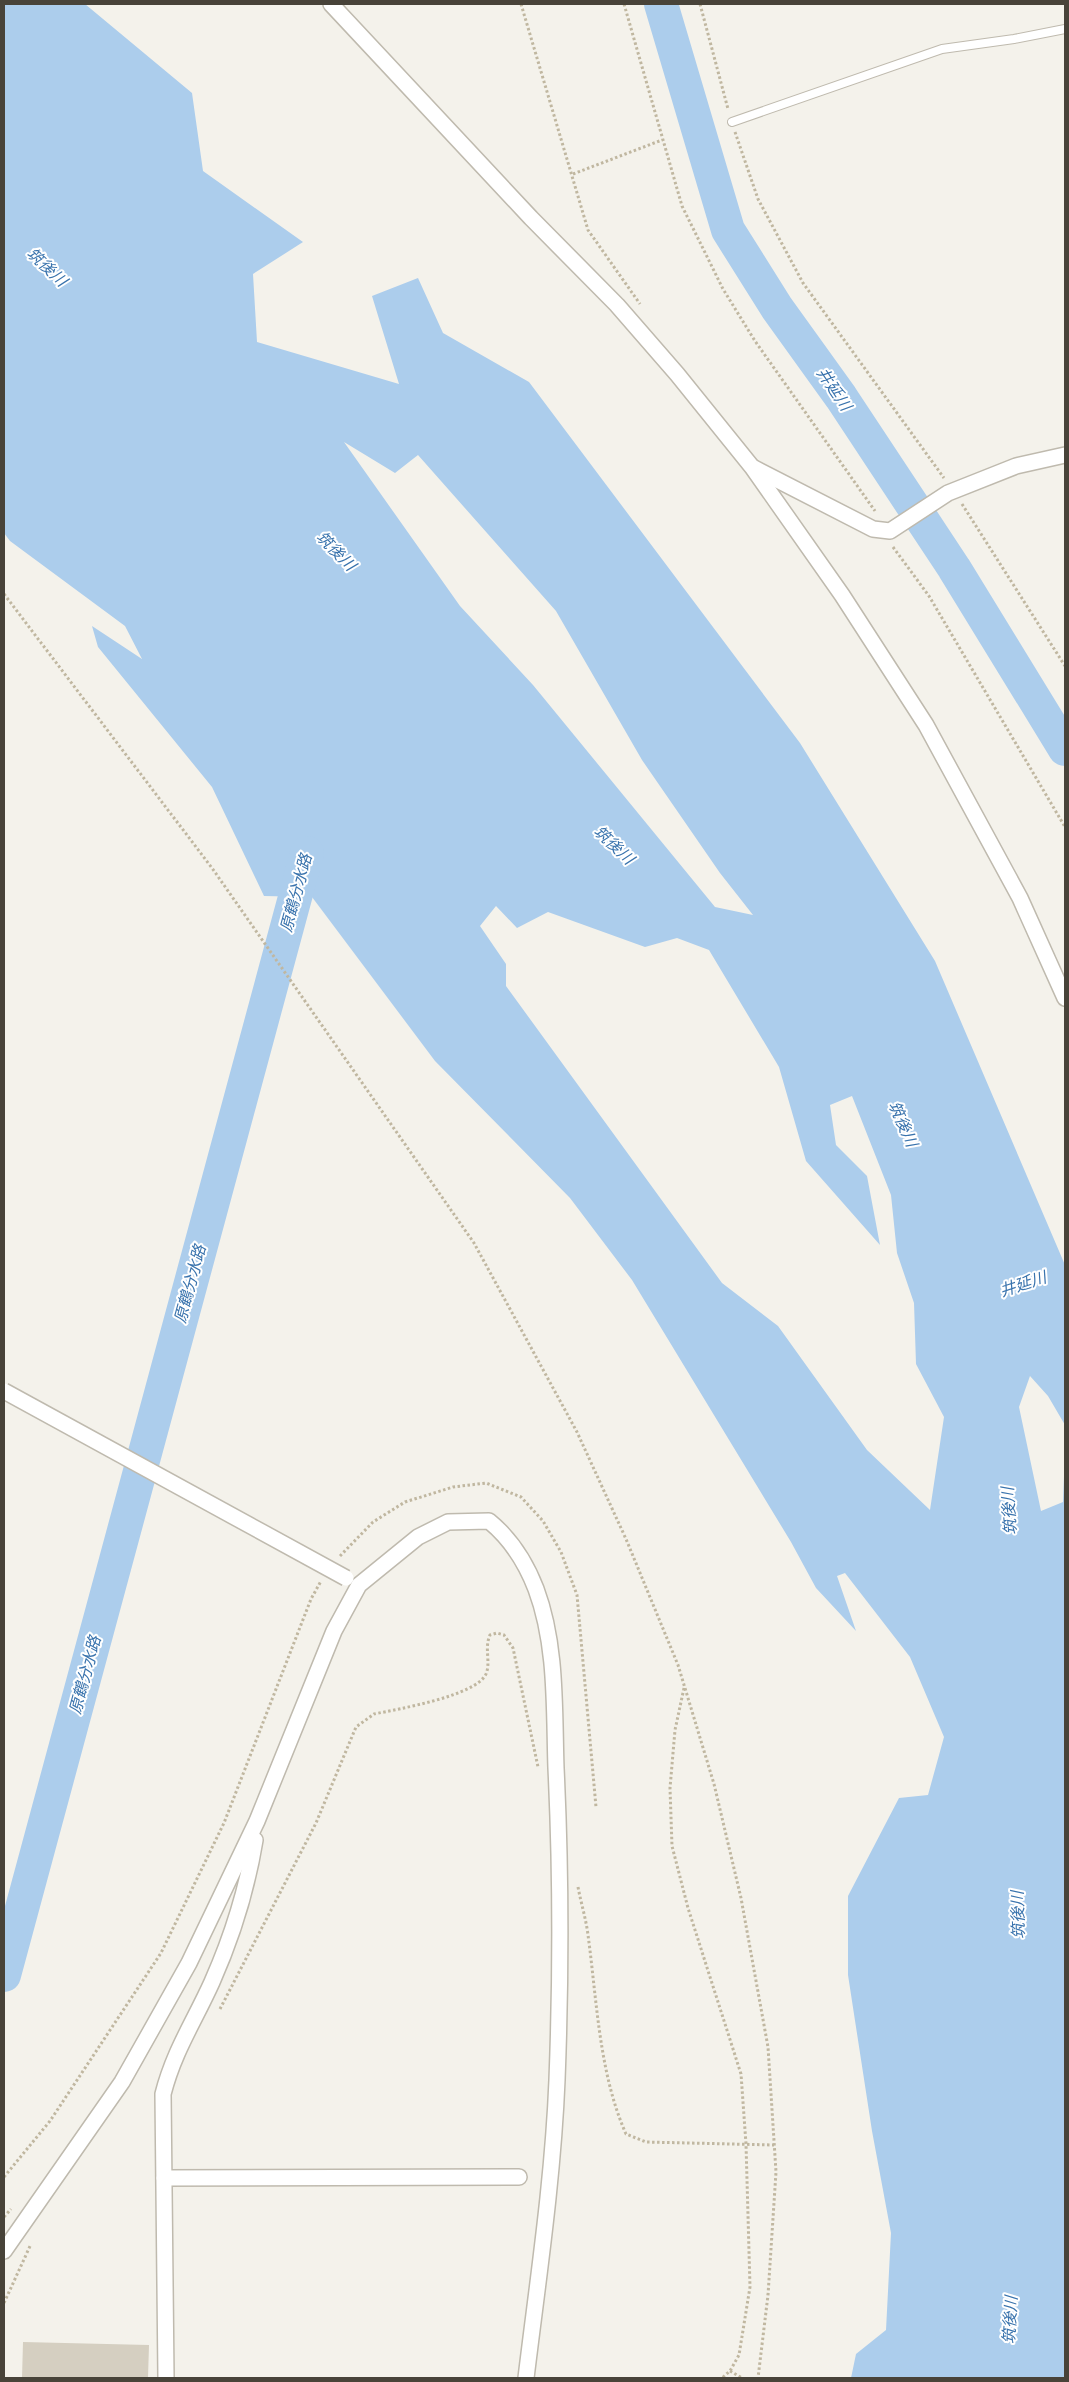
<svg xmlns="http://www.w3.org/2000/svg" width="1069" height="2382" viewBox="0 0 1069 2382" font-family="Poppins,'Noto Sans JP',sans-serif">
<rect width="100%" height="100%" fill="#f4f2eb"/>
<!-- water -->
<path fill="#accdec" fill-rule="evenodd" d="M4 4H85L192 93 203 171 303 242 253 274 257 342 399 384 372 296 418 278 443 333 529 382 800 743 935 961 1065 1265V1425L1048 1396 1030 1376 1019 1407 1041 1511 1063 1502 1065 1450V2378H851L856 2354 886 2330 891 2233 872 2131 848 1975V1896L899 1798 928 1795 944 1737 910 1657 845 1573 837 1576 856 1631 816 1588 791 1542 632 1280 570 1198 435 1061 312 897 264 896 212 787 98 647 92 626 142 659 125 626 10 541 4 533ZM344 442 395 473 418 455 556 611 642 760 720 873 753 915 715 907 533 685 460 606ZM496 906 517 928 548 912 645 947 677 938 709 950 779 1067 806 1161 880 1245 867 1176 836 1145 830 1105 852 1096 891 1195 897 1253 914 1303 916 1364 944 1417 930 1510 867 1450 778 1326 722 1283 506 986V964L480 926Z"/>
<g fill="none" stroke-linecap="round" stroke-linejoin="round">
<!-- river -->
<g stroke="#accdec" stroke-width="34">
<polyline points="661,4 728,230 777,308 841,397 954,568 1065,749"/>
<polyline points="4,1975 307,853"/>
</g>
</g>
<!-- building -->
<polygon fill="#d5cfc1" points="23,2342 149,2345 148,2378 22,2378"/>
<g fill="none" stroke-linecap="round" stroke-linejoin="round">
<!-- service casing -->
<g stroke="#bfbaae" stroke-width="10">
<polyline id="service" points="732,122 942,49 1014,39 1065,29"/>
</g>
<!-- minor casing -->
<g stroke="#bfbaae" stroke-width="18">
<g id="minor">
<polyline points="331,4 531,218 617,305 677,374 752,467 842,595 926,725 1020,898 1065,998"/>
<polyline points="754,468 873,529 890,531 948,493 1016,466 1065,455"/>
<polyline points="164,2178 519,2177"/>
<path d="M4 2251 122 2082 189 1963 257 1821 334 1631 359 1585 418 1537 448 1522 489 1521C511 1539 526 1563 536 1589 557 1645 554 1709 556 1768 561 1872 561 1976 557 2080 553 2180 538 2279 526 2378"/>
<path d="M166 2378 163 2094C174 2051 194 2022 212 1982 232 1937 247 1889 255 1840"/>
</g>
</g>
<!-- path -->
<g stroke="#c0b7a0" stroke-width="3" stroke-dasharray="2.5 2.5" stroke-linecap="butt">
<polyline points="521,4 588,230 640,304"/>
<polyline points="624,4 682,206 723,289 755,341 875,511"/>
<polyline points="700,4 728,109"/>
<polyline points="735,132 758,199 803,283 944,478"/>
<polyline points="573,174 662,140"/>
<polyline points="962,504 1065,666"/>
<polyline points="893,547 929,596 1065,827"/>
<polyline points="4,594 212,868 474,1243 577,1432 626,1539 678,1665 714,1784 741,1898 768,2047 776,2172 768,2295 758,2378"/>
<polyline points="340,1556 373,1522 405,1502 453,1487 486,1483 521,1497 543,1521 561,1552 577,1595 596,1807"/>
<polyline points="684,1688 675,1730 670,1788 672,1846 688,1908 741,2074 746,2144 750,2287 739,2355 730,2371 722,2378"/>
<path d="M578 1887C581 1903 586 1919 588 1935 597 2001 599 2073 626 2134L646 2142 774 2145"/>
<path d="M220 2009 316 1823 356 1727 374 1714C398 1709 476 1696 486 1674 491 1662 484 1648 490 1635L497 1633 504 1635 513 1648 538 1767"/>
<polyline points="4,2177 50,2121 161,1953 224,1823 311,1599 321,1581"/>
<polyline points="4,2217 11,2209"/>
<polyline points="4,2303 31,2244"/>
<polyline points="730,2371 742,2378"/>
</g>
<!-- service -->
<use href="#service" stroke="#fff" stroke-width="8"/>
<!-- minor -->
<use href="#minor" stroke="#fff" stroke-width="15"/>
<!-- minor-bridge casing -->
<g stroke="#bfbaae" stroke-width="18" stroke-linecap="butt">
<polyline id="minor-bridge" points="4,1391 346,1578"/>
</g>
<!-- minor-bridge -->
<use href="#minor-bridge" stroke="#fff" stroke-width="15"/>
</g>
<g text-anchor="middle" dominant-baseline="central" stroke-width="4" stroke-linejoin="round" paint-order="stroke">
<!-- water labels -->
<g font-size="16" font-style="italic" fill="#3973ad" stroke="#fff">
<text transform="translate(47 267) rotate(43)">筑後川</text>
<text transform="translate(834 389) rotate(56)">井延川</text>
<text transform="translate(336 551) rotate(45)">筑後川</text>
<text transform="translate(614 845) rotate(43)">筑後川</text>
<text transform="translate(296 893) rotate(-75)">原鶴分水路</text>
<text transform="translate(903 1124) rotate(66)">筑後川</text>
<text transform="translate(190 1284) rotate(-75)">原鶴分水路</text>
<text transform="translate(1023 1284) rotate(-18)">井延川</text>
<text transform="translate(1009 1511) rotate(-94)">筑後川</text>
<text transform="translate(85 1675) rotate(-75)">原鶴分水路</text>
<text transform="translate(1018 1915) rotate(-92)">筑後川</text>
<text transform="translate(1010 2320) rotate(-87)">筑後川</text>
</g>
</g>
<!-- border -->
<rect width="1069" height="2382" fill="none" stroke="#484339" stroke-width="10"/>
</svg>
